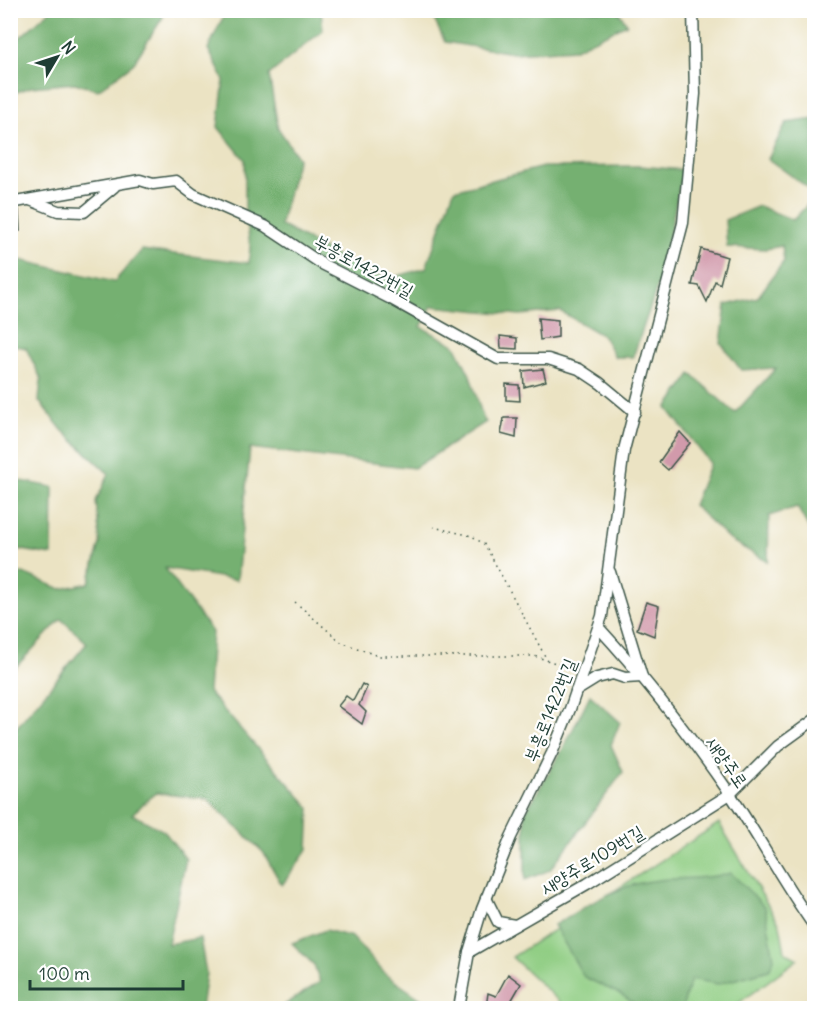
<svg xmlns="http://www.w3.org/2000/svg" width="825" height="1019" viewBox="0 0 825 1019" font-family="Delius,'Poor Story',sans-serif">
<rect width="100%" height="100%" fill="#fff"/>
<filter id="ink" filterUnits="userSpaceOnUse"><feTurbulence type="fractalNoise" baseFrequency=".0167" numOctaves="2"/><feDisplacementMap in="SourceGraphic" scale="12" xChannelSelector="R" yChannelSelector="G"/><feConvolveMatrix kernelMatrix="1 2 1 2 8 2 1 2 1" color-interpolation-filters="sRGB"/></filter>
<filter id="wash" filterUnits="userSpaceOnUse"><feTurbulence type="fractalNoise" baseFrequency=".008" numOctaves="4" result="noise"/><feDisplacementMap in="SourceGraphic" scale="24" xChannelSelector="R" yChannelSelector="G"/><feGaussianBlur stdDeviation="1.35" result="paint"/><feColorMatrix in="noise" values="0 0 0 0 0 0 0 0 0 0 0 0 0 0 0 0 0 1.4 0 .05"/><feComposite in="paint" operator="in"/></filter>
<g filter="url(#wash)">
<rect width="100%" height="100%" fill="#ebe3c3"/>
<!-- green -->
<polygon fill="#90cd83" stroke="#58855c" stroke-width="1.5" points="719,823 780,925 785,952 798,959 732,1008 566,1008 512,957"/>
<!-- forest -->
<g fill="#74b071" stroke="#4a7652" stroke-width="1.5">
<polygon points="50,11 50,10 163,11 163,17 133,64 98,90 75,83 31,87 11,94 11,45"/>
<polygon points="226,11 321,11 323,30 269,75 278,128 298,158 280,225 366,272 391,278 426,268 454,190 543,167 640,166 683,170 660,279 633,357 615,357 603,336 560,311 520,315 432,306 421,327 455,345 470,375 483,418 486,422 414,468 250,448 237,580 165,568 212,632 208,692 310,808 308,849 282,885 263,852 207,799 156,793 132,814 164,831 186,859 168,944 200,938 206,973 201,1008 11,1008 11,734 87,643 61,619 11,672 11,575 23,573 61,589 89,583 100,543 96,501 109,474 62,430 39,401 41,379 26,348 11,345 11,258 114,282 142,250 249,263 250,245 245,212 245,160 218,127 224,80 208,49"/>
<polygon points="517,11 520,14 524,10 618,11 627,24 575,49 513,53 445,42 430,11"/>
<polygon points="814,119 814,192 768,159 786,123"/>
<polygon points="814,198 814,367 813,371 814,537 797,507 769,516 768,562 730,540 693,505 710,463 667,408 691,374 735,413 776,368 741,370 721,343 726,305 758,297 784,261 782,246 766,249 727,247 725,220 759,206 793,220"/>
<polygon points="11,479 53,487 52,555 11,548 11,519 16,519 11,510"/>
<polygon points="590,695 620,722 611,745 623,772 550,870 525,880 525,813 564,747"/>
<path d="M731 873 765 907 774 959 769 970 718 984 691 979 682 1008H641L620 994 584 977 554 925C578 911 602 895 629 886 662 875 698 882 731 873Z"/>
<polygon points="326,930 352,937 386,975 427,1003 426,1008 280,1008 320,982 314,965 292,943"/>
</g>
<g id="blocks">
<!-- building -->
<g fill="#d19aab">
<polygon points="10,210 19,210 20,231 10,232"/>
<polygon points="701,249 727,257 720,284 715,281 707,302 699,286 692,285"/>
<polygon points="538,318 558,320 558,337 540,340"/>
<polygon points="500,336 517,338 517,349 501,348"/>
<polygon points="543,369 546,381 524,387 523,371"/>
<polygon points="506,384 519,385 520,401 506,400"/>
<polygon points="504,418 517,418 516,438 501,434"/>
<polygon points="680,432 690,443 668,470 659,462"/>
<polygon points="646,602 659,606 654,636 637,629"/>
<polygon points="362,684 367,687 359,705 366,712 362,724 338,706 346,696 353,701"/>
<polygon points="508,974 521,984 510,1003 522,1008 486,1008 488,993 496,996"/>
</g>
</g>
</g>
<g filter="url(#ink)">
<use href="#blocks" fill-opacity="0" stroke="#3e5649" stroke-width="1.5"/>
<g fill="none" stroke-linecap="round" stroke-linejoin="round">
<!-- minor casing -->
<g stroke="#3e5649" stroke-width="13">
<g id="minor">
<polyline points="30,200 58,211 84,212 114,187"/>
<polyline points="10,203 140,180 153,184 176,181 193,194 265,226 322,264 391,299 498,359 548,359 579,369 600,383 635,412"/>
<path d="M599 628C647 680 690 736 730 794 759 837 784 884 814 926"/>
<polyline points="576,691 597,678 613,674 625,678 642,677 610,572"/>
<polyline points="486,898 498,922 515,925"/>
<polyline points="469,952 587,884 730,794 778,746 814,720"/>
<polyline points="459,1008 469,952 482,909 511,837 552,753 570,709 602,616 624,450 683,223 695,94 693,10"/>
</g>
</g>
<!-- path -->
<g stroke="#3e5649" stroke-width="1.5" stroke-dasharray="1.5 4.5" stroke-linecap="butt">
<polyline points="433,527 472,536 485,545 546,658"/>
<polyline points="295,602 341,642 378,656 534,656 574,669"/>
</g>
<!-- minor -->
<use href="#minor" stroke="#fff" stroke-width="10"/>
</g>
</g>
<g text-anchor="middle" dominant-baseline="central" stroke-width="4.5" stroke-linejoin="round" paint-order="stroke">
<!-- street labels -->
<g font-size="18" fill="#1f3d34" stroke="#fff">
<text transform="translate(364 266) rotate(29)">부흥로1422번길</text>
<text transform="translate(550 710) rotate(-68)">부흥로1422번길</text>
<text transform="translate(727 762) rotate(55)">새양주로</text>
<text transform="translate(592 860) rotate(-31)">새양주로109번길</text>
</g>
</g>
<!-- margin -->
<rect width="825" height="1019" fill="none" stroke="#fff" stroke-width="36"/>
<!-- north arrow -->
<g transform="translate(57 57) rotate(51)" stroke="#ffffff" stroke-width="4.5" paint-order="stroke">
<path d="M0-4.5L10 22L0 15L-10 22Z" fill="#1f3d34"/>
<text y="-9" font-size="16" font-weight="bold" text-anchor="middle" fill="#1f3d34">N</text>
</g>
<!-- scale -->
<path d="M30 980v9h153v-9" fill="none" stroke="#1f3d34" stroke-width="3"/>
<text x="39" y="980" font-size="18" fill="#1f3d34" stroke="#ffffff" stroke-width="4.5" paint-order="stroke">100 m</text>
</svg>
